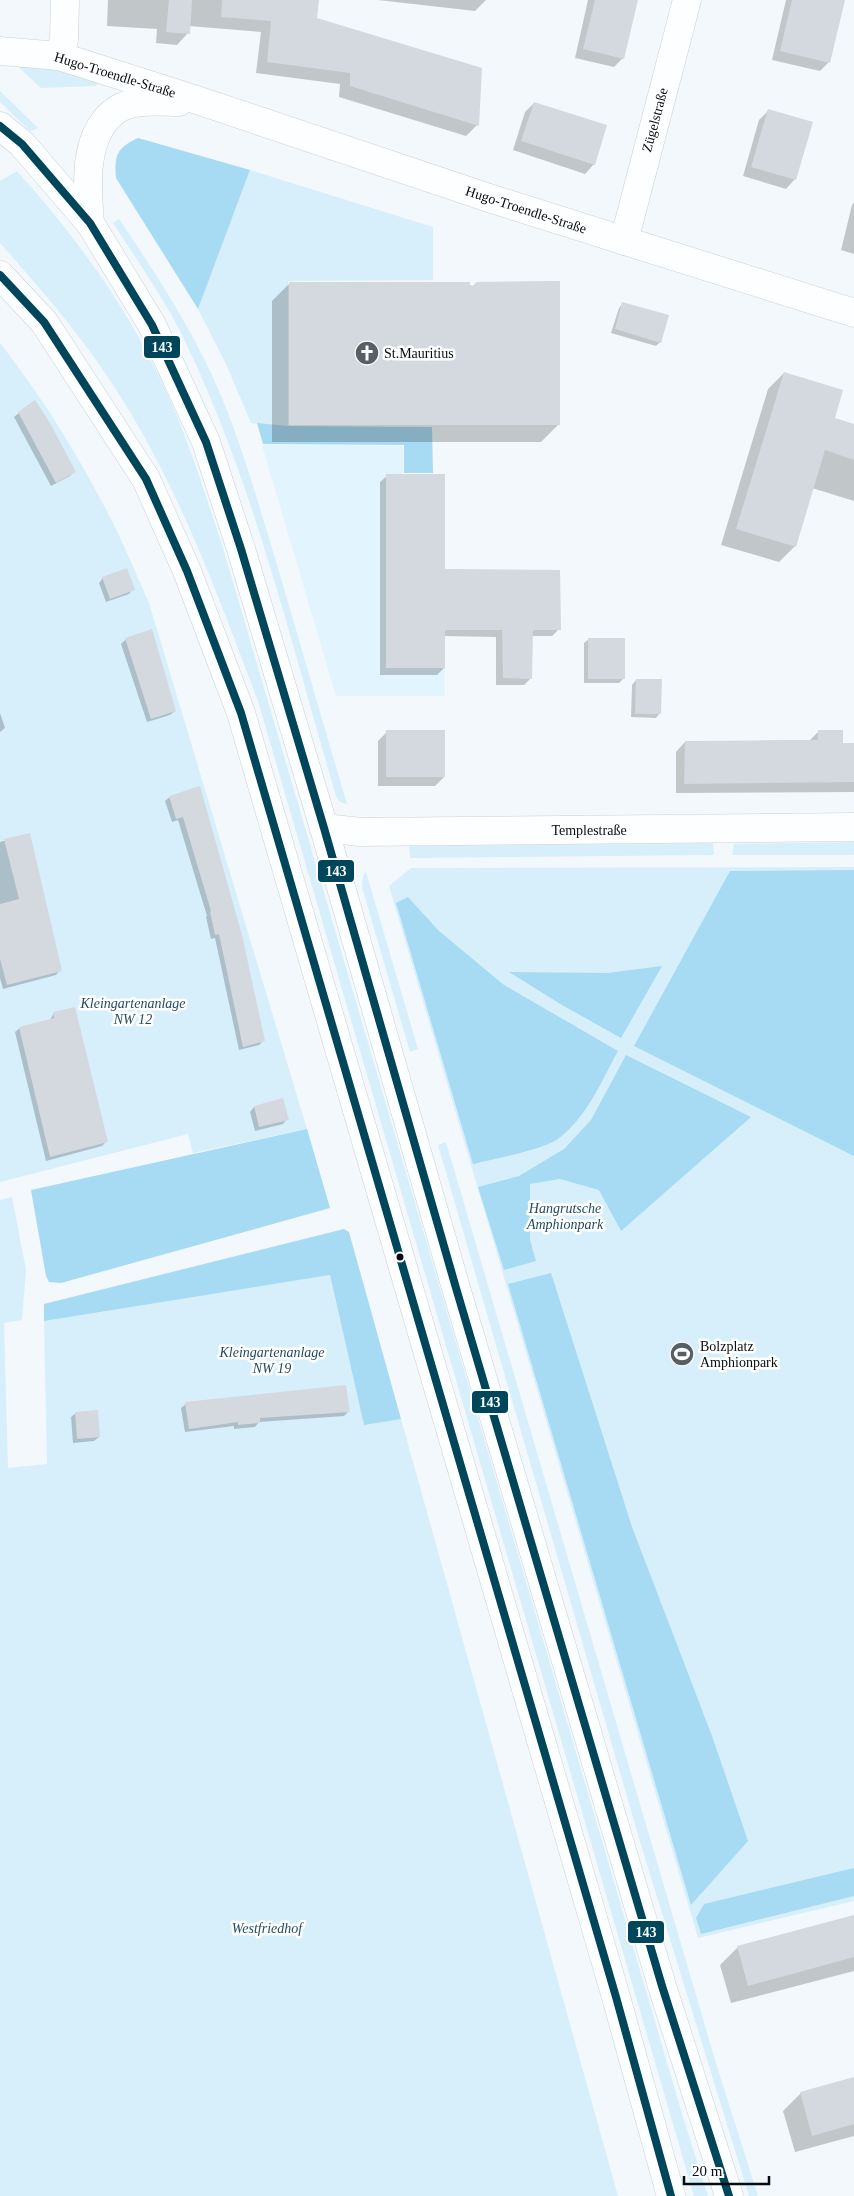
<svg xmlns="http://www.w3.org/2000/svg" width="854" height="2196" viewBox="0 0 854 2196" font-family="'Times New Roman',serif">
<rect width="100%" height="100%" fill="#f2f8fc"/>
<!-- built -->
<polygon fill="#e2f4fd" points="262,445 403,446 403,474 445,474 445,696 336,696"/>
<!-- green -->
<g fill="#d7effb">
<polygon points="14,63 38,64 99,81 96,86 41,88"/>
<polygon points="0,91 4,95 38,128 30,131 0,102"/>
<polygon points="250,170 433,227 433,280 288,281 288,426 251,423 226,364 198,309"/>
<path d="M17 171C71 231 120 297 156 370 185 427 203 488 223 548L683 2117 708 2196H694L258 701C217 593 177 482 113 385 80 334 40 288 0 243V181Z"/>
<path d="M119 219C153 269 186 320 212 375 240 436 258 503 278 568 301 647 324 726 347 804L340 802 336 796C290 640 253 479 181 333 162 295 136 259 113 223Z"/>
<path d="M0 343C44 399 81 460 113 523 126 549 137 576 149 603L307 1129 193 1153 188 1134 0 1182Z"/>
<polygon points="854,842 854,855 732,855 734,844"/>
<polygon points="713,843 714,855 410,858 409,846"/>
<polygon points="854,867 854,1901 698,1938 389,886 411,868"/>
<polygon points="366,872 418,1049 410,1052 362,887 363,876"/>
<polygon points="446,1142 715,2060 758,2196 749,2196 641,1845 438,1145"/>
<polygon points="12,1197 26,1270 22,1320 4,1323 8,1468 47,1464 44,1321 330,1275 364,1424 401,1419 618,2196 0,2196 0,1200"/>
</g>
<!-- forest -->
<g fill="#a7daf3">
<path d="M138 138 250 170 198 309 116 178C114 155 117 148 138 138Z"/>
<polygon points="257,423 288,426 432,427 433,473 404,473 404,445 263,444"/>
<polygon points="854,870 854,1156 634,1046 730,871"/>
<path d="M408 897 439 931 504 985 618 1051C601 1082 587 1117 558 1139 542 1150 493 1159 473 1164L396 903Z"/>
<polygon points="662,966 621,1038 562,1005 509,972 607,973"/>
<polygon points="626,1055 751,1117 621,1231 599,1190 560,1179 530,1184 530,1240 536,1261 504,1270 478,1187 519,1176 564,1149 591,1120"/>
<polygon points="307,1129 330,1208 61,1283 49,1282 46,1276 31,1190"/>
<polygon points="344,1229 349,1232 401,1419 364,1425 330,1275 44,1321 44,1304"/>
<polygon points="551,1273 632,1527 712,1736 748,1841 691,1905 508,1284"/>
<polygon points="854,1868 854,1896 701,1934 696,1918 704,1904"/>
</g>
<!-- shadow -->
<g fill="#0003">
<polygon points="108,0 255,0 477,125 466,136 339,97 340,84 256,73 261,32 189,26 188,33 177,45 156,43 157,29 107,26"/>
<polygon points="378,0 486,0 475,11"/>
<polygon points="588,0 637,0 623,58 614,67 575,58"/>
<polygon points="786,0 844,0 829,62 820,71 772,60"/>
<polygon points="534,103 594,164 585,174 513,150 525,112"/>
<polygon points="768,111 795,179 786,189 743,176 759,120"/>
<polygon points="854,202 854,254 841,250 852,205"/>
<polygon points="290,283 472,287 476,283 559,424 541,442 272,442 272,301"/>
<polygon points="623,303 660,342 656,346 611,333 619,308"/>
<polygon points="784,373 834,419 854,425 854,501 812,488 795,546 779,562 721,545 768,389"/>
<polygon points="19,413 74,472 70,476 51,486 14,417"/>
<polygon points="387,476 444,571 559,629 552,636 532,636 531,678 524,685 496,685 496,637 444,636 444,668 437,675 380,675 380,482"/>
<polygon points="103,578 133,589 129,594 106,602 99,583"/>
<polygon points="126,639 175,711 170,715 147,722 121,644"/>
<polygon points="589,639 623,679 619,683 584,683 584,643"/>
<polygon points="636,680 660,713 656,718 631,717 632,685"/>
<polygon points="0,713 5,728 0,732"/>
<polygon points="819,731 842,744 854,744 854,792 676,793 676,752 685,742 810,740"/>
<polygon points="387,732 444,777 435,786 378,786 378,741"/>
<polygon points="199,788 263,1041 259,1045 239,1050 215,938 211,939 206,917 207,916 178,820 172,822 165,801 170,797"/>
<polygon points="29,834 60,970 56,975 3,989 0,978 0,842"/>
<polygon points="54,1013 106,1142 102,1146 46,1161 15,1032 20,1028 50,1020"/>
<polygon points="282,1100 287,1119 283,1124 255,1131 250,1112 254,1107"/>
<polygon points="186,1404 348,1412 344,1416 259,1422 255,1427 234,1429 234,1426 185,1432 181,1408"/>
<polygon points="76,1413 99,1437 94,1441 73,1443 71,1417"/>
<polygon points="854,1917 854,1971 731,2003 720,1965 738,1947"/>
<polygon points="854,2078 854,2136 795,2152 783,2111 801,2093"/>
</g>
<!-- building -->
<g fill="#d3d9df">
<polygon points="169,0 192,0 190,34 166,32"/>
<polygon points="222,0 319,0 317,18 482,68 479,126 350,86 350,73 267,62 271,21 221,17"/>
<polygon points="595,0 638,0 624,59 583,49"/>
<polygon points="792,0 845,0 830,63 780,51"/>
<polygon points="534,102 607,125 595,165 521,141"/>
<polygon points="768,109 813,122 796,180 751,167"/>
<polygon points="560,281 560,425 289,425 289,282 470,282 470,285 474,286 476,282"/>
<polygon points="622,302 669,315 661,343 615,329"/>
<polygon points="784,372 843,390 835,418 854,424 854,460 825,450 796,547 736,529"/>
<polygon points="35,400 50,423 76,472 56,483 18,412"/>
<polygon points="386,474 445,474 445,569 560,570 561,630 533,630 532,679 503,678 502,630 445,630 445,668 386,668"/>
<polygon points="127,568 135,590 110,599 102,577"/>
<polygon points="152,629 176,711 151,719 125,638"/>
<rect x="588" y="638" width="37" height="41"/>
<polygon points="636,679 662,679 661,714 635,714"/>
<rect x="386" y="730" width="59" height="47"/>
<polygon points="818,730 843,730 843,743 854,743 854,782 684,784 685,741 818,740"/>
<polygon points="200,786 242,935 265,1041 243,1047 219,934 215,935 210,912 211,911 183,817 176,819 169,796"/>
<polygon points="30,833 62,971 7,985 0,959 0,904 19,899 4,839"/>
<polygon points="75,1007 108,1142 50,1157 19,1027 54,1018 53,1012"/>
<polygon points="283,1098 289,1120 259,1127 254,1106"/>
<polygon points="346,1385 350,1412 260,1418 260,1423 238,1425 238,1422 189,1429 185,1402"/>
<polygon points="98,1410 100,1437 77,1439 75,1412"/>
<polygon points="854,1915 854,1957 748,1986 737,1946"/>
<polygon points="854,2077 854,2124 812,2136 800,2092"/>
</g>
<g fill="none" stroke-linecap="round" stroke-linejoin="round">
<!-- minor casing -->
<g stroke="#cad2d6" stroke-width="29">
<g id="minor">
<polyline points="0,51 59,56 200,101 492,199 854,313"/>
<polyline points="59,56 64,40 65,0"/>
<path d="M90 223C87 187 82 132 118 109 134 99 161 102 179 102"/>
<polyline points="624,241 687,0"/>
<polyline points="324,828 361,832 854,827"/>
</g>
</g>
<!-- primary casing -->
<g stroke="#cad2d6" stroke-width="29">
<g id="primary">
<polyline points="0,126 22,144 90,223 152,325 206,442 241,549 324,828 456,1288 662,1986 729,2196"/>
<polyline points="0,275 44,322 146,479 187,571 241,713 616,1997 671,2196"/>
</g>
</g>
<!-- minor -->
<use href="#minor" stroke="#fdfeff" stroke-width="28"/>
<!-- primary -->
<use href="#primary" stroke="#fdfeff" stroke-width="28"/>
<!-- bus-1 casing -->
<g stroke="#fff" stroke-width="11">
<g id="bus-1">
<polyline points="0,126 22,144 90,223 152,325 206,442 241,549 324,828 456,1288 662,1986 729,2196"/>
<polyline points="0,275 44,322 146,479 187,571 241,713 616,1997 671,2196"/>
</g>
</g>
<!-- bus-1 -->
<use href="#bus-1" stroke="#00465a" stroke-width="8"/>
</g>
<!-- icons -->
<defs>
<g id="church-disc" transform="scale(1.25)"><circle r="9.5" fill="#585f64" stroke="#fff"/><path d="M-1.2-6h2.4v3.5h3.3v2.4h-3.3V6h-2.4V-.1h-3.3v-2.4h3.3Z" fill="#fff"/></g>
<g id="stadium-disc" transform="scale(1.25)"><circle r="9.5" fill="#585f64" stroke="#fff"/><path d="M0-5a6.5 5 0 1 0 0 10a6.5 5 0 1 0 0-10ZM-3.5-1.8h7v3.6h-7Z" fill="#fff"/></g>
</defs>
<g fill-rule="evenodd">
<use href="#church-disc" x="367" y="353"/>
<use href="#stadium-disc" x="682" y="1354"/>
</g>
<!-- markers -->
<circle fill="#050d12" stroke="#fff" stroke-width="2" cx="400" cy="1257" r="4.5"/>
<g text-anchor="middle" dominant-baseline="central" stroke-width="5" stroke-linejoin="round" paint-order="stroke">
<!-- street labels -->
<g font-size="14" fill="#050d12" stroke="#fff">
<text transform="translate(115 75) rotate(17)">Hugo-Troendle-Straße</text>
<text transform="translate(655 120) rotate(-75)">Zügelstraße</text>
<text transform="translate(526 210) rotate(18)">Hugo-Troendle-Straße</text>
<text x="589" y="830">Templestraße</text>
</g>
<!-- poi labels -->
<g font-size="14" fill="#050d12" stroke="#fff" text-anchor="start">
<text x="384" y="353">St.Mauritius</text>
<text x="700" y="1346">Bolzplatz<tspan x="700" dy="16">Amphionpark</tspan></text>
</g>
<!-- park labels -->
<g font-size="14" font-style="italic" fill="#244b5e" stroke="#fff">
<text x="133" y="1003">Kleingartenanlage<tspan x="133" dy="16">NW 12</tspan></text>
<text x="565" y="1208">Hangrutsche<tspan x="565" dy="16">Amphionpark</tspan></text>
<text x="272" y="1352">Kleingartenanlage<tspan x="272" dy="16">NW 19</tspan></text>
<text x="267" y="1928">Westfriedhof</text>
</g>
</g>
<g stroke="#fff" stroke-width="2">
<rect x="143" y="335" width="38" height="24" rx="5" fill="#00465a"/>
<rect x="317" y="859" width="38" height="24" rx="5" fill="#00465a"/>
<rect x="471" y="1390" width="38" height="24" rx="5" fill="#00465a"/>
<rect x="627" y="1920" width="38" height="24" rx="5" fill="#00465a"/>
</g>
<g font-size="14" text-anchor="middle" font-weight="bold" fill="#fff">
<text x="162" y="352">143</text>
<text x="336" y="876">143</text>
<text x="490" y="1407">143</text>
<text x="646" y="1937">143</text>
</g>
<!-- scale -->
<path d="M684 2176v8h85v-8" fill="none" stroke="#050d12" stroke-width="2.5"/>
<text x="692" y="2176" font-size="15" fill="#050d12" stroke="#ffffff" stroke-width="4" paint-order="stroke">20 m</text>
</svg>
